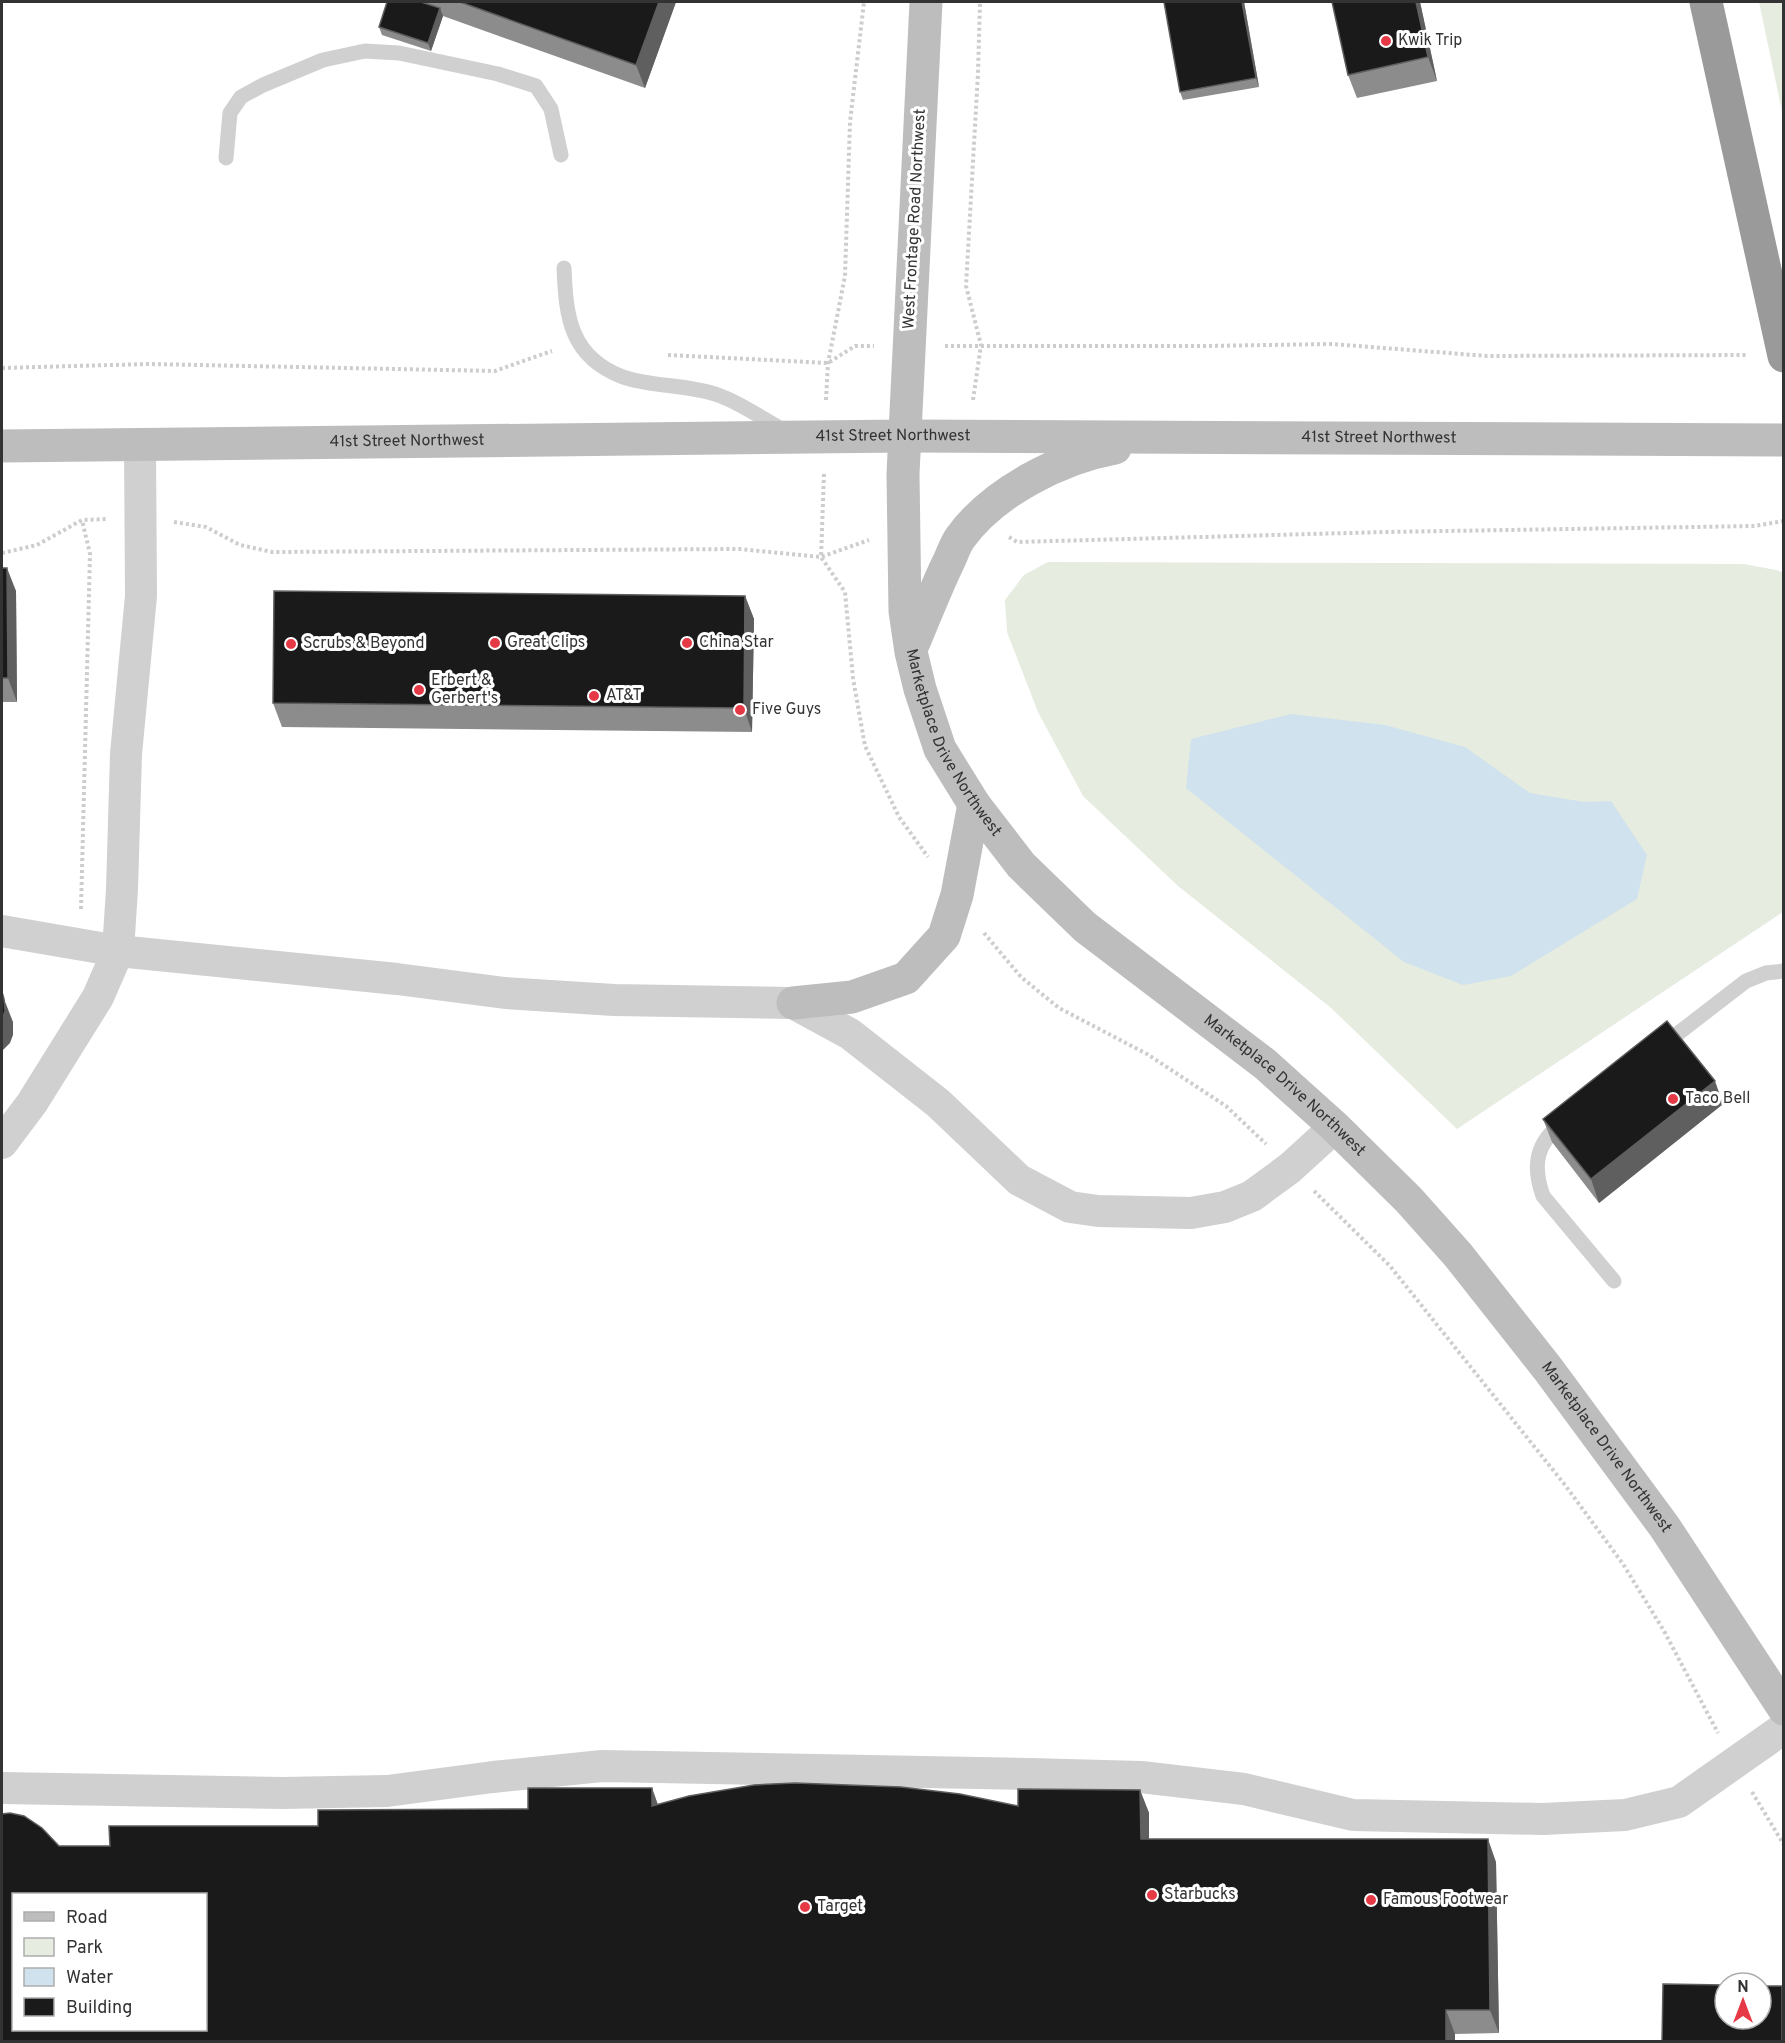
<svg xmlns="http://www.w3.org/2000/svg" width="1785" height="2043" viewBox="0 0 1785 2043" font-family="Overpass,sans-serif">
<rect width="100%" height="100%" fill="#fff"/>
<!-- green -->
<g fill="#e6ecdf">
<polygon points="1759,2 1783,2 1783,116"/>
<polygon points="1048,562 1744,564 1776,570 1784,573 1783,912 1457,1129 1330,1007 1178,886 1083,796 1038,712 1007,632 1005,600 1024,575"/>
</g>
<!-- water -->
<polygon fill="#cfe2ee" points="1291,714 1385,725 1465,747 1530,793 1584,802 1611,801 1647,855 1637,899 1511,976 1463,985 1404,962 1186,788 1191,739"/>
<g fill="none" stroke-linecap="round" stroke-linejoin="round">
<!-- path -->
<g stroke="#cdcdcd" stroke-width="4" stroke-dasharray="3 3" stroke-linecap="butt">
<polyline points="945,346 1204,346 1332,344 1487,356 1747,355"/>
<polyline points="668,355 828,363 855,346 874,346"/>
<polyline points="2,368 148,364 495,371 552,351"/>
<polyline points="826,400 828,363 845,276 850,122 864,2"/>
<polyline points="973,400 981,345 966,286 978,73 980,2"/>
<polyline points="824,474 821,557 845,592 853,678 865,746 899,817 928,857"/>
<polyline points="174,522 206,527 240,545 272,552 739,549 821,557 869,540"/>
<polyline points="1009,537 1017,542 1385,532 1755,526 1784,521"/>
<polyline points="2,553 37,545 82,520 107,519"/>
<polyline points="81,909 90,554 82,520"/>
<polyline points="984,933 1021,977 1059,1008 1147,1054 1226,1106 1266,1144"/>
<polyline points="1314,1191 1390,1266 1565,1485 1623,1564 1664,1631 1718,1733"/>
<polyline points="1752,1792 1784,1845"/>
</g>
<!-- lane -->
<g stroke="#d0d0d0" stroke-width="15">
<polyline points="226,158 230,113 241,97 263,85 323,60 365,51 399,53 498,74 536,86 551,109 561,155"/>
<path d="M564 268C566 317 570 357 623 377 651 387 687 384 718 395 739 402 763 419 783 430"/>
<polyline points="1663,1045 1746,981 1766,973 1784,971"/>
<path d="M1563 1122C1536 1143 1532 1165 1543 1196L1614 1281"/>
</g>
<!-- street -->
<g stroke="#d0d0d0" stroke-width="32">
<polyline points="2,931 118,951 397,979 505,993 614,1000 793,1003 850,1034 938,1103 1019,1180 1070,1207 1098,1211 1191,1213 1225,1207 1252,1196 1290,1168 1335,1127"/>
<polyline points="2,1143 32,1103 98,997 118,951 122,889 126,754 141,596 140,445"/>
<polyline points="2,1788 282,1793 387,1791 493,1777 602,1766 1029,1774 1141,1777 1244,1789 1353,1815 1543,1819 1625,1815 1679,1802 1784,1728"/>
</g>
<!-- secondary -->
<g stroke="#bdbdbd" stroke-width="33">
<path id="s1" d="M926 2 903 474 905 611 911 652 920 689 940 749 974 804 1021 865 1085 927 1265 1064 1335 1127 1409 1200 1458 1255 1548 1369 1664 1526 1784 1709"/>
<path id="s2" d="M2 446 905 436 1784 440"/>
<path d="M912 647C924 619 935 590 948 563 952 555 955 545 960 538 993 492 1060 458 1115 448"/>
<polyline points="793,1003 852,997 906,978 944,936 957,895 974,804"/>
</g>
<!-- highway -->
<polyline stroke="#9a9a9a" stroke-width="33" points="1706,2 1784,356"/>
</g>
<!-- wall -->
<g fill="#8c8c8c">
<polygon points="387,2 676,2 645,88 443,16 431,51 382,35 379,27"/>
<polygon points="1164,2 1244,2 1259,87 1183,100 1180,92"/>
<polygon points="1420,2 1437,81 1357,98 1348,75"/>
<polygon points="2,568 16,591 17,702 2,702"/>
<polygon points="745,596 754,619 752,732 282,727 273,703"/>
<polygon points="1723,1104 1599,1203 1552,1142 1543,1119"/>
<polygon points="652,1788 658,1805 1018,1806 1140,1790 1149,1813 1149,1839 1496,1862 1499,2033 1455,2034 59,1846 110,1846 318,1826 528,1809"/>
</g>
<!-- shaded-wall -->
<g fill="#5f5f5f">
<polygon points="659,2 676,2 645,88 636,65"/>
<polygon points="1242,2 1244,2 1259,87 1256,78"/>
<polygon points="1416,2 1420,2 1437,81 1428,57"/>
<polygon points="440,8 443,16 431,51 428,43"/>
<polygon points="7,568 16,591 17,702 8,678"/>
<polygon points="745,596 754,619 752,732 744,708"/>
<polygon points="4,999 13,1022 13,1035 10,1043 2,1051 2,1020"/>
<polygon points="1715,1081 1723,1104 1599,1203 1591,1179"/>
<polygon points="652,1788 660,1811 652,1806"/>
<polygon points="1140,1790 1149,1813 1149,1862 1141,1839"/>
<polygon points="1488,1839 1496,1862 1499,2033 1490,2010"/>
<polygon points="1782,1986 1784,1989 1784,2042 1782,2042"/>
<polygon points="1446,2010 1455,2034 1455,2042 1446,2042"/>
</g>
<!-- building -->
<g fill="#1a1a1a" stroke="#5f5f5f" stroke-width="1.5" fill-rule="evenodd">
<polygon points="387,2 421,2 440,8 428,43 379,27"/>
<polygon points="460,2 659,2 636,65"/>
<polygon points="1164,2 1242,2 1256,78 1180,92"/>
<polygon points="1332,2 1416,2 1428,57 1348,75"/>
<polygon points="2,568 7,568 8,678 2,678"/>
<polygon points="274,591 745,596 744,708 273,703"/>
<polygon points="2,992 4,999 5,1011 2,1020"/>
<polygon points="1667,1021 1715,1081 1591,1179 1543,1119"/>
<path d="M795 1783 901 1787 960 1794 1018 1806V1789L1140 1790 1141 1839H1488L1490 2010H1446V2042H2V1814L10 1813 24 1816 42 1828 59 1846H110L109 1826H318V1810L528 1809V1788H652V1806L689 1796 754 1785ZM14 1894H206V2030H14Z"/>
<polygon points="1663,1984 1725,1985 1725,2019 1761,2019 1761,1986 1782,1986 1782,2042 1662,2042"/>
</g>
<!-- markers -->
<g fill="#e63946" stroke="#fff" stroke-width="2">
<circle cx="1386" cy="41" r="6"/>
<circle cx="495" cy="643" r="6"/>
<circle cx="687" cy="643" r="6"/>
<circle cx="291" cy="644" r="6"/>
<circle cx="419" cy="690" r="6"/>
<circle cx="594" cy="696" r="6"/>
<circle cx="740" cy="710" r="6"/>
<circle cx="1673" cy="1099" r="6"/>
<circle cx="1152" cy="1895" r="6"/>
<circle cx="1371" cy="1900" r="6"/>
<circle cx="805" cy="1907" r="6"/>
</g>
<g text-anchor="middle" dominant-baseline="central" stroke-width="6" stroke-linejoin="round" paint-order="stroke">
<!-- poi labels -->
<g font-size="16" fill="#333" stroke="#fff" text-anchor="start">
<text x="1398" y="41">Kwik Trip</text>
<text x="507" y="643">Great Clips</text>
<text x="699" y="643">China Star</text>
<text x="303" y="644">Scrubs &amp; Beyond</text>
<text x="431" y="681">Erbert &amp;<tspan x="431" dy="18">Gerbert's</tspan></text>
<text x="606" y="696">AT&amp;T</text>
<text x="752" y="710">Five Guys</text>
<text x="1685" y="1099">Taco Bell</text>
<text x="1164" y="1895">Starbucks</text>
<text x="1383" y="1900">Famous Footwear</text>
<text x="817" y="1907">Target</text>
</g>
<!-- street labels -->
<g font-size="16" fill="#333" stroke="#fff">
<text transform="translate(915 219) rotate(-87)">West Frontage Road Northwest</text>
<text stroke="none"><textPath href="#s2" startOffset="891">41st Street Northwest</textPath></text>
<text stroke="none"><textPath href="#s2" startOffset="1377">41st Street Northwest</textPath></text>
<text stroke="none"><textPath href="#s2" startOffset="405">41st Street Northwest</textPath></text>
<text stroke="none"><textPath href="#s1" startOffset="752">Marketplace Drive Northwest</textPath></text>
<text stroke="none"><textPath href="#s1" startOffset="1238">Marketplace Drive Northwest</textPath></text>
<text stroke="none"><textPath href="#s1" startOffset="1724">Marketplace Drive Northwest</textPath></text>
</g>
</g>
<!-- border -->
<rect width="1785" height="2043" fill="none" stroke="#333333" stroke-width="6"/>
<!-- legend -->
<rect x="12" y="1893" width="195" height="138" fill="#ffffff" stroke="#adadad" stroke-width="1.5"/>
<rect x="24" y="1912" width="30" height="9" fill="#bdbdbd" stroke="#adadad" stroke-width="1.5"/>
<text x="66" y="1923" font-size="18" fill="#333333">Road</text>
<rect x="24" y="1938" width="30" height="18" fill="#e6ecdf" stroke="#adadad" stroke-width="1.5"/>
<text x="66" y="1953" font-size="18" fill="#333333">Park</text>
<rect x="24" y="1968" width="30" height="18" fill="#cfe2ee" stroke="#adadad" stroke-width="1.5"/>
<text x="66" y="1983" font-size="18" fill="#333333">Water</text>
<rect x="24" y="1998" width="30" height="18" fill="#1a1a1a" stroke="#adadad" stroke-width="1.5"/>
<text x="66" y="2013" font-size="18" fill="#333333">Building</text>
<!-- north arrow -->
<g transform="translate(1743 2001)"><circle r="28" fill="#ffffff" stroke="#adadad" stroke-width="1.5"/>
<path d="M0-4.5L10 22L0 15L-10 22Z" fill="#e63946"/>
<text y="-9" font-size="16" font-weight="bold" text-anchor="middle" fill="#333333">N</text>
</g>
</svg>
